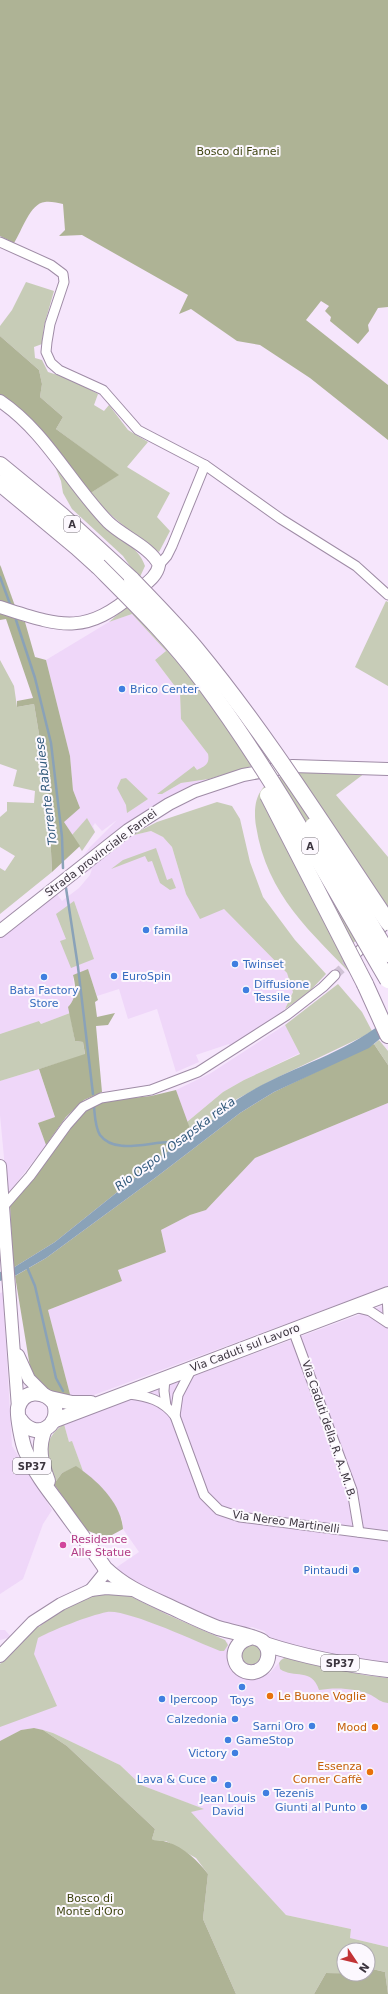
<svg xmlns="http://www.w3.org/2000/svg" width="388" height="1994" viewBox="0 0 388 1994" font-family="'DejaVu Sans',sans-serif">
<rect width="100%" height="100%" fill="#f6e6fc"/>
<!-- built -->
<g fill="#efd7f9">
<polygon points="132,614 166,651 155,660 180,693 181,719 208,754 210,760 207,765 197,771 195,766 162,794 181,783 209,779 158,803 135,818 79,862 90,847 117,820 102,831 95,823 93,826 95,832 82,851 63,822 80,808 73,790 70,756 46,660 109,622"/>
<polygon points="151,831 163,837 172,847 186,894 224,909 287,973 293,991 285,1009 231,1048 229,1044 196,1055 199,1062 176,1072 157,1009 128,1019 119,989 97,996 88,970 73,975 74,992 74,999 68,1007 70,1013 41,1024 40,1021 0,1034 0,938 57,894 62,901 79,888 90,875 92,869 75,879 130,836"/>
<polygon points="285,1025 300,1053 244,1080 223,1092 187,1122 176,1090 211,1073"/>
<polygon points="39,1069 55,1117 38,1123 46,1145 10,1191 7,1189 0,1115 0,1081"/>
<polygon points="388,1103 388,1286 94,1395 83,1398 71,1398 48,1310 122,1281 118,1270 166,1252 161,1230 190,1215 206,1210 255,1158"/>
<polygon points="3,1292 12,1446 52,1510 43,1524 23,1579 0,1594 0,1293"/>
<polygon points="388,1304 388,1666 356,1662 273,1641 264,1631 252,1627 243,1630 208,1616 127,1578 114,1569 139,1552 123,1529 122,1519 103,1489 83,1471 72,1442 69,1442 64,1424"/>
<polygon points="141,1600 168,1615 225,1640 228,1643 227,1655 232,1668 256,1677 270,1673 283,1658 340,1668 364,1675 388,1678 388,1947 350,1938 351,1929 286,1915 190,1812 203,1809 141,1785 120,1765 53,1733 34,1728 21,1730 0,1741 0,1664 33,1626 39,1627 44,1623 42,1620"/>
<polygon points="0,1630 5,1630 11,1637 0,1640"/>
</g>
<!-- green -->
<g fill="#c7ccb7">
<path d="M26 282 54 291 44 326 42 344 34 347 35 358 42 360 48 372 70 379 98 394 94 405 104 411 109 405 128 430 148 442 127 467 170 493 157 517 170 531 159 552C134 535 110 516 89 494L118 475 56 429 63 417 40 397 42 384 39 370 0 336V326L12 310Z"/>
<path d="M52 459C67 481 82 503 101 523 115 537 139 546 145 566L139 579 123 556 72 509 63 493 61 481Z"/>
<path d="M149 587 281 757 209 779 181 783 162 794H157L194 766 197 770C205 766 210 764 208 754L181 719 180 693 155 660 166 651 132 614 109 622Z"/>
<polygon points="386,601 388,602 388,686 355,667"/>
<polygon points="0,660 14,686 17,707 34,704 48,788 52,872 0,914 0,868 5,871 15,856 0,847 0,817 7,811 7,802 34,803 35,791 13,786 17,770 0,764"/>
<path d="M331 772 365 773 336 795 388 857V912L342 953 357 980C311 932 267 896 256 826 254 811 254 795 267 784 281 771 314 772 331 772Z"/>
<polygon points="126,778 148,799 127,813 126,805 117,788 121,779"/>
<polygon points="217,802 232,806 240,819 250,862 263,897 295,940 326,974 308,993 285,1009 293,992 287,973 224,909 200,919 186,894 172,847 163,837 151,831 130,836 157,822"/>
<polygon points="87,818 95,832 82,851 72,835"/>
<polygon points="156,848 167,880 172,878 176,888 170,890 160,883 152,861 148,862 145,856 111,869 123,860"/>
<polygon points="74,901 94,959 71,968 60,941 66,939 56,914"/>
<polygon points="338,984 362,1012 372,1031 362,1037 270,1081 237,1099 199,1131 192,1134 187,1122 223,1092 244,1080 300,1054 285,1025"/>
<polygon points="70,1013 75,1041 83,1042 85,1055 0,1081 0,1034 39,1021 41,1024"/>
<polygon points="379,1040 388,1051 388,1065 374,1044"/>
<path d="M64 1424 69 1442 72 1441 83 1471 76 1467 62 1473 54 1484C45 1461 40 1440 64 1424Z"/>
<path d="M91 1593 128 1595 168 1615 225 1640 228 1645 224 1651H220C197 1642 127 1609 107 1612 88 1616 55 1629 38 1638L34 1654 57 1706 0 1727V1664L33 1626 39 1627 44 1623 42 1620Z"/>
<circle cx="251" cy="1655" r="11"/>
<path d="M286 1657 364 1675 388 1678V1703C380 1702 378 1699 371 1695 356 1688 335 1687 319 1690 312 1667 294 1679 280 1669L279 1663 281 1660Z"/>
<polygon points="43,1730 53,1733 120,1765 141,1785 204,1809 191,1812 286,1915 351,1929 350,1938 388,1947 388,1994 385,1972 368,1968 368,1950 344,1950 344,1974 326,1973 314,1994 236,1994 203,1919 208,1874 196,1858 166,1841 157,1842 152,1839 155,1829 67,1746"/>
</g>
<!-- forest -->
<g fill="#aeb395">
<path d="M0 0H388V307L378 308 368 325 369 331 358 344 330 321 331 317 325 311 329 306 321 301 306 320 388 385V440L310 378 260 345 237 341 191 309 179 314 188 295 82 235 59 236 65 230 63 204C58 203 50 201 45 202 30 203 22 231 14 243L0 236Z"/>
<polygon points="0,336 39,370 42,384 40,397 63,417 56,429 119,475 89,494 0,396"/>
<polygon points="0,565 1,567 15,606 0,603"/>
<polygon points="0,613 25,622 35,657 46,660 70,756 73,790 80,808 64,822 80,846 52,872 48,788 34,704 17,707 17,701 33,698 6,619 0,620"/>
<path d="M88 969 98 1000 95 1002 97 1017 115 1013 108 1025 96 1026 102 1092 84 1100 66 1117 46 1145 38 1123 55 1117 39 1069 85 1054 83 1042 75 1041 68 1007C77 998 76 986 73 975Z"/>
<path d="M374 1044 388 1065V1103L255 1158 206 1210 190 1215 161 1230 166 1252 118 1270 122 1281 48 1310 71 1398C48 1392 40 1391 30 1367L15 1276 46 1258 155 1178 240 1113 274 1092Z"/>
<polygon points="176,1090 192,1134 186,1137 55,1242 13,1268 10,1205 85,1110 102,1101 151,1096"/>
<path d="M76 1466C97 1480 121 1503 123 1529L112 1535 101 1536 86 1530 54 1484 62 1473Z"/>
<path d="M34 1728 43 1730 67 1746 155 1829 152 1839C157 1842 162 1840 167 1842 184 1847 198 1861 208 1874L203 1919 236 1994H0V1741L21 1730Z"/>
<polygon points="368,1968 385,1972 388,1994 314,1994 326,1973 368,1974"/>
</g>
<!-- water -->
<path fill="#8aa2b8" d="M382 1023 388 1032 369 1048 274 1092 240 1113 155 1178 46 1258 13 1277 0 1281V1272L13 1268 55 1242 186 1137C207 1128 220 1111 238 1099 283 1069 339 1057 382 1023Z"/>
<g fill="none" stroke-linecap="round" stroke-linejoin="round">
<!-- stream -->
<g stroke="#8aa2b8" stroke-width="2.5">
<polyline points="0,577 10,604"/>
<polyline points="16,620 35,678 51,743 62,837 63,868"/>
<polyline points="66,888 78,967 93,1094"/>
<path d="M94 1107C95 1116 95 1127 100 1135 117 1158 159 1137 182 1143"/>
<polyline points="27,1267 35,1286 56,1378 63,1391"/>
</g>
<!-- street-tunnel -->
<polyline stroke="#d1c3d6" stroke-width="9" stroke-dasharray="9 4.5" stroke-linecap="butt" points="335,975 347,964"/>
<!-- street casing -->
<g stroke="#9f8ca6" stroke-width="11">
<g id="street">
<polyline points="0,242 51,265 63,274 64,282 50,324 47,342 46,352 51,363 59,370 103,390 138,430 205,465 281,519 356,566 388,595"/>
<polyline points="159,565 167,556 172,546 205,465"/>
<polyline points="349,961 388,922"/>
<polyline points="3,1207 30,1176 67,1125 83,1107 101,1098 151,1090 198,1072 287,1015 323,987 335,975"/>
<polyline points="388,1297 387,1295 388,1314"/>
<polyline points="354,1307 370,1311 388,1323"/>
<polyline points="293,1330 352,1490 359,1532"/>
<polyline points="165,1378 164,1391 166,1406"/>
<path d="M129 1394C147 1396 163 1400 175 1416L204 1495 219 1510 240 1517 388 1536"/>
<polyline points="175,1416 178,1395 191,1370"/>
</g>
</g>
<!-- secondary casing -->
<g stroke="#9f8ca6" stroke-width="14">
<g id="secondary">
<path d="M0 401C46 432 70 483 108 522 122 536 151 547 159 565 157 577 145 584 136 592 84 637 60 626 0 607"/>
<polyline points="0,931 128,830 169,804 195,791 243,775 293,766 388,769"/>
<polyline points="0,1166 18,1408"/>
<polyline points="18,1355 29,1379 44,1394"/>
<polyline points="91,1590 104,1574 105,1568"/>
<polyline points="0,1656 33,1622 61,1604 91,1590 106,1588 132,1590"/>
</g>
</g>
<!-- primary casing -->
<g stroke="#9f8ca6" stroke-width="16">
<g id="primary">
<polyline points="50,1398 72,1403 91,1403"/>
<path d="M20 1419C34 1441 62 1428 54 1403 44 1390 23 1389 18 1408 17 1416 22 1444 26 1452 34 1471 46 1487 59 1504 74 1525 90 1546 105 1568 126 1588 147 1596 173 1608 188 1615 202 1622 218 1628 228 1631 255 1636 262 1641 273 1650 269 1669 254 1672 232 1675 226 1644 250 1638"/>
<polyline points="53,1421 388,1294"/>
<path d="M45 1429C37 1448 41 1462 48 1481"/>
<path d="M265 1644C305 1657 346 1665 388 1670"/>
</g>
</g>
<!-- highway casing -->
<g stroke="#9f8ca6" stroke-width="18">
<g id="highway">
<polyline points="0,465 61,515 132,580"/>
<polyline points="0,483 77,547 98,566"/>
<polyline points="365,984 388,1035"/>
</g>
</g>
<!-- street -->
<use href="#street" stroke="#fff" stroke-width="9"/>
<!-- secondary -->
<use href="#secondary" stroke="#fff" stroke-width="12"/>
<!-- primary -->
<use href="#primary" stroke="#fff" stroke-width="14"/>
<!-- highway -->
<use href="#highway" stroke="#fff" stroke-width="16"/>
<!-- highway-bridge casing -->
<g stroke="#9f8ca6" stroke-width="18" stroke-linecap="butt">
<g id="highway-bridge">
<path d="M98 566C135 603 172 639 203 681 273 775 329 879 388 980"/>
<path d="M132 580C154 603 176 625 196 649 267 735 326 830 388 922"/>
<polyline points="268,795 365,984"/>
<polyline points="313,826 388,954"/>
</g>
</g>
<!-- highway-bridge -->
<use href="#highway-bridge" stroke="#fff" stroke-width="16"/>
</g>
<!-- markers -->
<g fill="#3f7fe0" stroke="#fcf8fe" stroke-width="1.5">
<circle cx="122" cy="689" r="4"/>
<circle cx="146" cy="930" r="4"/>
<circle cx="235" cy="964" r="4"/>
<circle cx="114" cy="976" r="4"/>
<circle cx="44" cy="977" r="4"/>
<circle cx="246" cy="990" r="4"/>
<circle cx="356" cy="1570" r="4"/>
<circle cx="242" cy="1687" r="4"/>
<circle cx="162" cy="1699" r="4"/>
<circle cx="235" cy="1719" r="4"/>
<circle cx="312" cy="1726" r="4"/>
<circle cx="228" cy="1740" r="4"/>
<circle cx="235" cy="1753" r="4"/>
<circle cx="214" cy="1779" r="4"/>
<circle cx="228" cy="1785" r="4"/>
<circle cx="266" cy="1793" r="4"/>
<circle cx="364" cy="1807" r="4"/>
</g>
<circle fill="#d1479c" stroke="#fcf8fe" stroke-width="1.5" cx="63" cy="1545" r="4"/>
<g fill="#e8710a" stroke="#fcf8fe" stroke-width="1.5">
<circle cx="270" cy="1696" r="4"/>
<circle cx="375" cy="1727" r="4"/>
<circle cx="370" cy="1772" r="4"/>
</g>
<g text-anchor="middle" dominant-baseline="central" stroke-width="4" stroke-linejoin="round" paint-order="stroke">
<!-- shield labels -->
<g fill="#fcf8fe" stroke="#767078" stroke-width="1">
<rect x="64" y="516" width="16" height="16" rx="3"/>
<rect x="302" y="838" width="16" height="16" rx="3"/>
<rect x="13" y="1458" width="38" height="16" rx="3"/>
<rect x="321" y="1655" width="38" height="16" rx="3"/>
</g>
<g font-size="10" font-weight="bold" fill="#3c353f">
<text x="72" y="524">A</text>
<text x="310" y="846">A</text>
<text x="32" y="1466">SP37</text>
<text x="340" y="1663">SP37</text>
</g>
<!-- park labels -->
<g font-size="11" fill="#3f4511" stroke="#fcf8fe">
<text x="238" y="151">Bosco di Farnei</text>
<text x="90" y="1898">Bosco di<tspan x="90" dy="13">Monte d'Oro</tspan></text>
</g>
<!-- shop labels -->
<g font-size="11" fill="#366cbe" stroke="#fcf8fe" text-anchor="start">
<text x="130" y="689">Brico Center</text>
<text x="154" y="930">famila</text>
<text x="243" y="964">Twinset</text>
<text x="122" y="976">EuroSpin</text>
<text x="254" y="984">Diffusione<tspan x="254" dy="13">Tessile</tspan></text>
<text x="44" y="990" text-anchor="middle">Bata Factory<tspan x="44" dy="13">Store</tspan></text>
<text x="348" y="1570" text-anchor="end">Pintaudi</text>
<text x="170" y="1699">Ipercoop</text>
<text x="242" y="1700" text-anchor="middle">Toys</text>
<text x="227" y="1719" text-anchor="end">Calzedonia</text>
<text x="304" y="1726" text-anchor="end">Sarni Oro</text>
<text x="236" y="1740">GameStop</text>
<text x="227" y="1753" text-anchor="end">Victory</text>
<text x="206" y="1779" text-anchor="end">Lava &amp; Cuce</text>
<text x="274" y="1793">Tezenis</text>
<text x="228" y="1798" text-anchor="middle">Jean Louis<tspan x="228" dy="13">David</tspan></text>
<text x="356" y="1807" text-anchor="end">Giunti al Punto</text>
</g>
<!-- street labels -->
<g font-size="11" fill="#3c353f" stroke="#fcf8fe">
<text transform="translate(101 853) rotate(-37)">Strada provinciale Farnei</text>
<text transform="translate(245 1348) rotate(-21)">Via Caduti sul Lavoro</text>
<text transform="translate(329 1430) rotate(71)">Via Caduti della R. A. M. B.</text>
<text transform="translate(286 1522) rotate(8)">Via Nereo Martinelli</text>
</g>
<!-- hotel labels -->
<g font-size="11" fill="#b23c85" stroke="#fcf8fe" text-anchor="start">
<text x="71" y="1539">Residence<tspan x="71" dy="13">Alle Statue</tspan></text>
</g>
<!-- food labels -->
<g font-size="11" fill="#c56008" stroke="#fcf8fe" text-anchor="end">
<text x="278" y="1696" text-anchor="start">Le Buone Voglie</text>
<text x="367" y="1727">Mood</text>
<text x="362" y="1766">Essenza<tspan x="362" dy="13">Corner Caffè</tspan></text>
</g>
<!-- water labels -->
<g font-size="12" font-style="italic" fill="#325a7c" stroke="#fcf8fe">
<text transform="translate(46 791) rotate(-97)">Torrente Rabuiese</text>
<text transform="translate(175 1144) rotate(-37)">Rio Ospo / Osapska reka</text>
</g>
</g>
<!-- north arrow -->
<g transform="translate(356 1962) rotate(125)"><circle r="19" fill="#fcf8fe" stroke="#afaab2"/>
<path d="M0-3L7 15L0 10L-7 15Z" fill="#c23336"/>
<text y="-6" font-size="11" font-weight="bold" text-anchor="middle" fill="#3c353f">N</text>
</g>
</svg>
